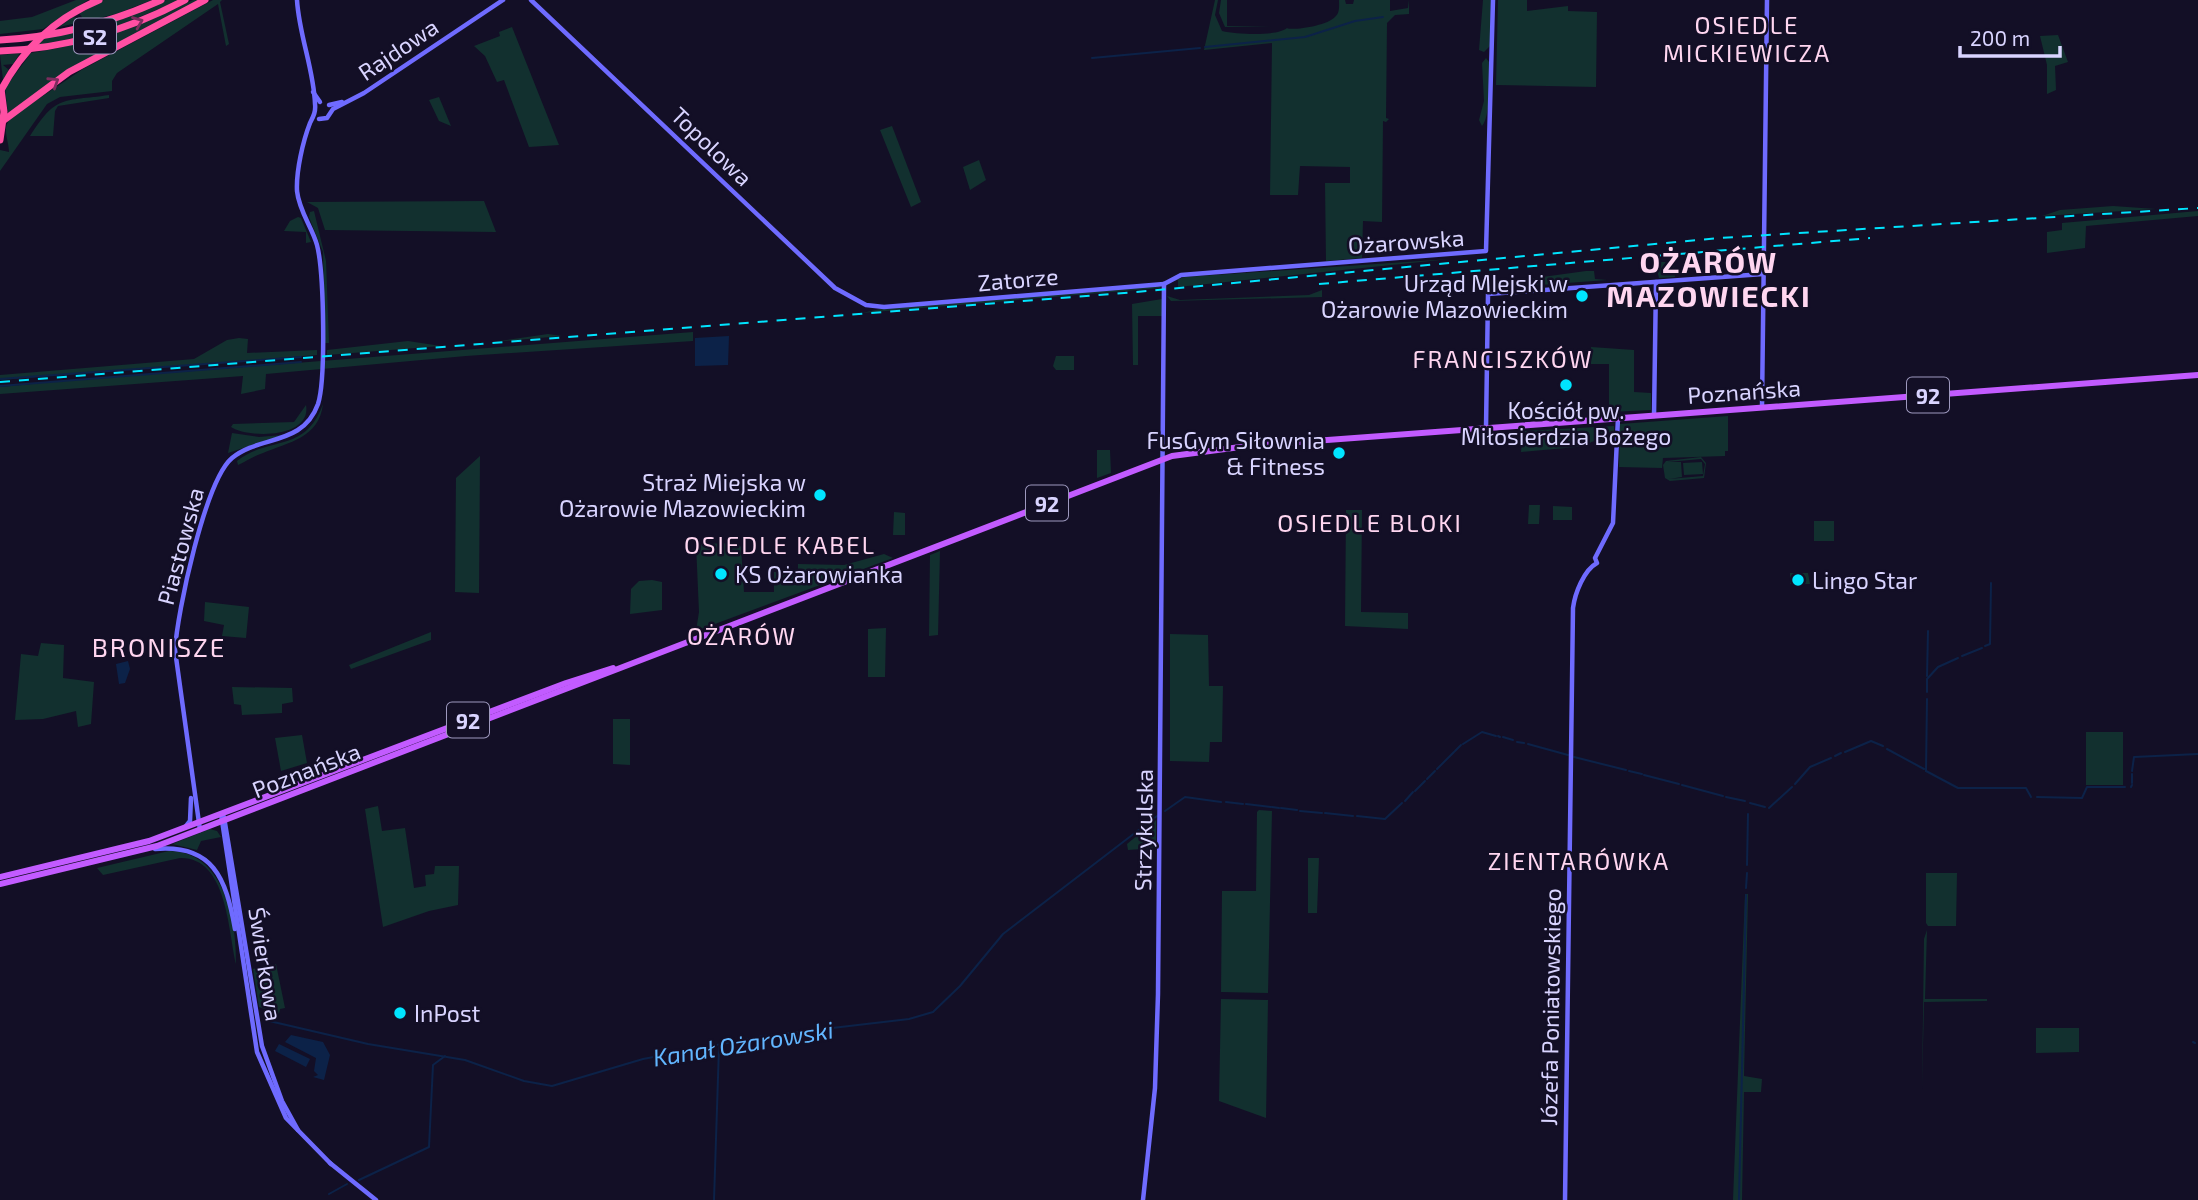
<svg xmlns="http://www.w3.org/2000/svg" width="2198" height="1200" viewBox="0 0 2198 1200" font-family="'Exo 2',sans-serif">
<rect width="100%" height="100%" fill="#130f26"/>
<!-- green -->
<g fill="#12302f" fill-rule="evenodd">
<polygon points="76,0 88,0 43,29 0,34 0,21 32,17"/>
<polygon points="104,0 152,0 116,14 59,27 73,17 83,19 78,11"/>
<polygon points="166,0 181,0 100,33 38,45 46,37 138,12"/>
<path d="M193 0H201L70 69 8 113 5 88 31 53C89 44 141 26 193 0Z"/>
<path d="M213 0H222L220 2 229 44 226 46 218 4 117 73 112 81V91L60 97 47 104 0 171V150L9 152C9 139 0 127 13 116L83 69Z"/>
<path d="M1215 0H1218L1215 15 1222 31C1240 35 1278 36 1287 28 1291 31 1327 26 1335 17 1340 13 1339 6 1339 0H1345L1346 4H1353L1354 0H1390V11L1408 8 1409 0V14L1395 15 1387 23 1386 118 1389 119 1386 122 1383 121 1382 222 1363 221 1362 258 1326 261 1325 183H1350V167L1300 166 1298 195H1270L1272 43 1204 50Z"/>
<polygon points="1221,0 1227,0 1227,26 1274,26 1225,27 1219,13"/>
<polygon points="1483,0 1492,0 1490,46 1484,52 1479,50"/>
<polygon points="1498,0 1527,0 1527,11 1568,6 1568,11 1597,12 1596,87 1496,85"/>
<polygon points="512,27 559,145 529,147 504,80 497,82 485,56 474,46 500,36 499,32"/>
<polygon points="2058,35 2068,62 2055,66 2056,90 2047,94 2047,65 2040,36"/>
<polygon points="20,53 13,64 3,65 9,70 3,80 0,55"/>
<path d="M1486 58 1489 62C1489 78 1491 116 1482 126L1479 120 1484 101 1482 63Z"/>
<path d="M109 95V98L58 106 55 111 53 136H30C57 94 62 102 109 95Z"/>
<polygon points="439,97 451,126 439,121 429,100"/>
<polygon points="892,126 921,202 911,207 880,130"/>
<polygon points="979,160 986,180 970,190 963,167"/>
<polygon points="484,201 496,232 325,230 318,208 307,202"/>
<polygon points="2113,206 2156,209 2042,216 2060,210"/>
<polygon points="314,211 326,261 329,343 325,343 323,252 309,217 310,212"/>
<polygon points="2198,211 2198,216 2086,226 2085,248 2047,253 2047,232 2062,230 2062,223"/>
<polygon points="298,217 301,218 311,242 306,243 306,232 284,231 290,221"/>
<polygon points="1450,259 1178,287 1178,280 1170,281 1185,277"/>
<polygon points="1655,262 1674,262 1675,277 1659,278"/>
<polygon points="1586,271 1594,271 1595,279 1607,280 1515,287 1512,281"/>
<polygon points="1158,286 1161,288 862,313 880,309"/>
<polygon points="1322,290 1322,297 1171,301 1167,296 1180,300 1309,295"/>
<polygon points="1162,299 1162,316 1138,316 1138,365 1133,365 1132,304"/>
<polygon points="693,332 693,341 466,356 266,374 265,389 241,394 243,376 0,394 0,387 63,381"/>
<polygon points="548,334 562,336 493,342"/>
<polygon points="239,338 248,339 247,353 317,350 317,355 0,380 0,375 194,359 227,340"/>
<polygon points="408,341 441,346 327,355 327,350"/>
<polygon points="1591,347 1634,350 1634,392 1651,393 1651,410 1609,412 1609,364 1591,364"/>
<polygon points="1056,356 1074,356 1074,370 1056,370 1053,366"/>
<path d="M323 404C319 438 289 442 263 453 254 456 247 461 238 465L237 461C270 435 305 454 323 404Z"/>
<path d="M306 405C312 438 250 439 231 427L233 424 294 422Z"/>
<polygon points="1728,416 1728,451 1725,451 1725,456 1663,458 1662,468 1619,467 1620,424"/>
<polygon points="1614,426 1614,437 1591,442 1588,446 1521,452 1523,431"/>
<polygon points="232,433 259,437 283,435 228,453"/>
<polygon points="1097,450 1110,450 1111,473 1097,478"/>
<polygon points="480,456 479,593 455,592 456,478"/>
<path d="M1701 457 1706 463 1704 478 1670 481 1665 478 1663 465 1666 461ZM1701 459 1705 464 1703 476 1669 479 1682 477 1681 462H1668Z"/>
<polygon points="1702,462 1703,474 1684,475 1683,463"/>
<polygon points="1529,505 1540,505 1539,524 1528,524"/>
<polygon points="1553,506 1572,507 1572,520 1553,520"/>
<polygon points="1346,510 1362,510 1361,612 1408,613 1408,629 1345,626"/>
<polygon points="894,512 905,513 905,535 893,535"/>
<rect x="1814" y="521" width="20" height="20"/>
<polygon points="737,543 741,547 744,592 774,592 774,572 798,572 798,564 844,565 884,554 893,558 696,631 699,612 696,544"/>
<polygon points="940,551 938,635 929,636 930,555"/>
<polygon points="1790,573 1808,573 1810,584 1790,584"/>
<polygon points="652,580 662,582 662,610 630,614 631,589 639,581"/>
<polygon points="205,602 249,607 246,638 222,636 224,625 204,621"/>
<polygon points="886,628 885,677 868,677 868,629"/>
<polygon points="431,632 431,640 351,669 349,665"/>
<polygon points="1170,634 1208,635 1209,686 1223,686 1222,742 1210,742 1209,762 1170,761"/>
<polygon points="41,643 64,645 63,678 94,682 91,724 78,727 76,711 43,719 15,720 21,654 38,656"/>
<polygon points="232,687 292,688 293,702 282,704 282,713 242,715 241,705 234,704"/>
<polygon points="613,719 630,719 630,765 613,764"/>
<rect x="2086" y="732" width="37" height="53"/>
<polygon points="302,735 307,763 281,771 275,738"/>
<polygon points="378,806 382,831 405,828 414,888 426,886 425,875 434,874 435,866 459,866 458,905 429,911 383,927 365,809"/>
<polygon points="1259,810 1272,811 1268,993 1221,992 1222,891 1256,891 1257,812"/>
<polygon points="1156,820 1156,848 1128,850 1127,844"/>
<polygon points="210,829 217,831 221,837 201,841 197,850 172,844"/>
<path d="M169 851C223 851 237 919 236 964 228 929 227 857 180 858L103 875 97 868Z"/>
<polygon points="1308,858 1319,858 1317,913 1308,913"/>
<polygon points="1926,873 1957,873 1956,926 1928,926 1926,923"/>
<polygon points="1745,894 1748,894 1744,1076 1762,1079 1761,1092 1744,1092 1742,1200 1733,1200"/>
<polygon points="1927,930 1925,999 1987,999 1987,1001 1924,1002 1922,1090 1924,939"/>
<polygon points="276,964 285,1008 280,1009 279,1014 259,1007 253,969"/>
<polygon points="1221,999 1268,1000 1266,1118 1219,1101"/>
<polygon points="2036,1028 2079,1028 2079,1052 2036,1053"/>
</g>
<!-- water -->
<g fill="#0c2248">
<polygon points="729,336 728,365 695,366 695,338"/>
<polygon points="128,661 130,669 125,683 119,684 116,664"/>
<polygon points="291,1035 323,1042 330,1055 324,1080 313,1077 318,1075 314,1071 316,1058 285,1042"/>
<polygon points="279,1044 310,1059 306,1067 275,1051"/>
</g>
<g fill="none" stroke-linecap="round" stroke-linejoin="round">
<!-- stream -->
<g stroke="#0c2248" stroke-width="2">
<polyline points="1205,47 1305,37 1355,21 1383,17"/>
<polyline points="1092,58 1200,48"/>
<polyline points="0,379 301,357"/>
<polyline points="0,386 301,362"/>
<polyline points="1985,646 1990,644 1991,583"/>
<polyline points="1962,656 1982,648"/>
<polyline points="1927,676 1928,631"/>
<polyline points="1927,692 1927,679 1938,667 1958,658"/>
<polyline points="1498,736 1500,737"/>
<polyline points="1503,737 1513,740"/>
<polyline points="1517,742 1524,743"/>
<polyline points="1463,744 1482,732 1496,736"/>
<polyline points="1528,744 1568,755"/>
<polyline points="1887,749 1924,769"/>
<polyline points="1455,751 1461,745"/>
<polyline points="1845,752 1871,741 1883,746"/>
<polyline points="1835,756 1841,753"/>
<polyline points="1574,757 1626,770"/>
<polyline points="1437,769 1454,752"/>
<polyline points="1629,771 1642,774"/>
<polyline points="1926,771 1958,788 2026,788 2031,797"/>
<polyline points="1926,771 1927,699"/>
<polyline points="2132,771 2134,757 2198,754"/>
<polyline points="2132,774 2132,783"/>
<polyline points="1644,775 1679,784"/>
<polyline points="1427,779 1435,771"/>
<polyline points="1795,784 1810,767 1831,758"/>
<polyline points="1682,785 1723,796"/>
<polyline points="2131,787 2132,785"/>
<polyline points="1415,791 1425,781"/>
<polyline points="1726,797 1745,801"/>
<polyline points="2037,797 2082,798 2087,787 2125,787"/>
<polyline points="1405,801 1413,792"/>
<polyline points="1226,802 1243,804"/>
<polyline points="1750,803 1765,807"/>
<polyline points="1246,804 1271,807"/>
<polyline points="1272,807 1279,808"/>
<polyline points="1281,808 1297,810"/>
<polyline points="1769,808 1792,787"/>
<polyline points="1165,811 1185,797 1221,802"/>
<polyline points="1300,811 1322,813"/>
<polyline points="1325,813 1353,816"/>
<polyline points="1357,816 1385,819 1402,803"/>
<polyline points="1747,865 1748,814"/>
<polyline points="1746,888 1747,873"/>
<polyline points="265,1020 368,1044 465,1060 524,1081 552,1086 643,1059 764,1036 909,1019 933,1012 960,986 1003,934 1157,816"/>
<polyline points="2193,1042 2195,1043"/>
<polyline points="359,1180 429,1147 433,1065 445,1056"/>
<polyline points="329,1194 347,1184"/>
<polyline points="714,1200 719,1047"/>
<polyline points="1739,1200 1746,895"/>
</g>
<!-- secondary -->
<g stroke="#6f6bff" stroke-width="4.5">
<polyline points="531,0 835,288 866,305 884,307 1164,284"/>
<polyline points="313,92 320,102"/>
<polyline points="329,105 342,102"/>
<polyline points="319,119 327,118 333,109 364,93 503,0"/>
<polyline points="1164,284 1181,275 1486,251 1493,0"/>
<polyline points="1762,407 1767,0"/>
<polyline points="1654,416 1656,282"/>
<polyline points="1486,428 1488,294 1763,274"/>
<polyline points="221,814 257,1052 286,1118 331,1164"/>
<polyline points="224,817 262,1046 282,1101 298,1130"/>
<polyline points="186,826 190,821 191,798"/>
<path d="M200 830 175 650C177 613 205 481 232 458 260 435 303 446 318 404 326 379 324 272 317 245 312 227 299 211 297 191 296 171 303 141 310 123 313 117 316 112 315 104 314 70 299 35 297 0"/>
<path d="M155 849C213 844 226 878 235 929"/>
<polyline points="330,1163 376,1200"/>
<polyline points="1143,1200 1155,1088 1158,994 1164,284"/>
<path d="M1565 1200 1573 608C1575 593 1584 570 1597 563L1595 558 1613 523 1618 418"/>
</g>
<!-- primary -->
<g stroke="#c25bff" stroke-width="6">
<polyline points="0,877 149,841 566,683 613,668"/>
<polyline points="0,884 157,846 1172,456 1248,446 2198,375"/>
</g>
<!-- highway -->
<g stroke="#ff4fa3" stroke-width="7">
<path d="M0 40C56 37 110 23 161 0"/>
<path d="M0 51C64 49 129 30 185 0"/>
<path d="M0 92C22 50 55 18 99 0"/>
<polyline points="0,123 69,72 205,0"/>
<polyline points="0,140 4,112 1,89"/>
</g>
<!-- rail -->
<g stroke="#00e5ff" stroke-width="2" stroke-dasharray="10 9" stroke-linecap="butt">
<polyline points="1319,284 1870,238"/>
<polyline points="0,382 1136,292 1720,238 2198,208"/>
</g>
</g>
<!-- one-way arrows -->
<defs><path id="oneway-chevron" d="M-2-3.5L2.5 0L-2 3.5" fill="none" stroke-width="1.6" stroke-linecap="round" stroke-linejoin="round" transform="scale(1.75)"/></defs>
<g stroke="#7d2c5e">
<use href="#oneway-chevron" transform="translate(138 22) rotate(-22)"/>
<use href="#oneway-chevron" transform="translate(54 82) rotate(-33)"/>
</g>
<!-- markers -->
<g fill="#00e5ff" stroke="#130f26" stroke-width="2.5">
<circle cx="1582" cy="296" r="7"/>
<circle cx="1566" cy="385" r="7"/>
<circle cx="1339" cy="453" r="7"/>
<circle cx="820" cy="495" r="7"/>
<circle cx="721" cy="574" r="7"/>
<circle cx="1798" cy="580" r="7"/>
<circle cx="400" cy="1013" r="7"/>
</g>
<g text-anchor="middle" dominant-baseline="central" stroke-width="5" stroke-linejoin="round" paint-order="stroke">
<!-- shield labels -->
<g fill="#130f26" stroke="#9e99be" stroke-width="2">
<rect x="74" y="18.5" width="42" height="35" rx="5"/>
<rect x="1907" y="377.5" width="42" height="35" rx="5"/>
<rect x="1026" y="485.5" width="42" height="35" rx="5"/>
<rect x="447" y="702.5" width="42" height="35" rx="5"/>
</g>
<g font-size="21" font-weight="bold" fill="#d9d4ff">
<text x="95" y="36">S2</text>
<text x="1928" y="395">92</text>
<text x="1047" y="503">92</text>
<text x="468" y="720">92</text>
</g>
<!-- street labels -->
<g font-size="23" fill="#d9d4ff" stroke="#130f26">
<text transform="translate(398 49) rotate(-34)">Rajdowa</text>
<text transform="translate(712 146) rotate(44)">Topolowa</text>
<text transform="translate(1406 241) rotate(-4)">Ożarowska</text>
<text transform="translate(1018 279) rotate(-5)">Zatorze</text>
<text transform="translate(1744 391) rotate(-4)">Poznańska</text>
<text transform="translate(180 546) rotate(-75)">Piastowska</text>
<text transform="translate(306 770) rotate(-21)">Poznańska</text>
<text transform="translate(1143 830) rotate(-89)">Strzykulska</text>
<text transform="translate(266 964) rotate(81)">Świerkowa</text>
<text transform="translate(1550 1007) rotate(-89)">Józefa Poniatowskiego</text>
</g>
<!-- poi labels -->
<g font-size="23" fill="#d9d4ff" stroke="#130f26" text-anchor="end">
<text x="1568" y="283">Urząd MIejski w<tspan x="1568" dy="26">Ożarowie Mazowieckim</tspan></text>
<text x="1566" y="410" text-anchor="middle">Kościół pw.<tspan x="1566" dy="26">Miłosierdzia Bożego</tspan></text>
<text x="1325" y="440">FusGym Siłownia<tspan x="1325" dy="26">&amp; Fitness</tspan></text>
<text x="806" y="482">Straż Miejska w<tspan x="806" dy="26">Ożarowie Mazowieckim</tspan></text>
<text x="735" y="574" text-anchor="start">KS Ożarowianka</text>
<text x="1812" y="580" text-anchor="start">Lingo Star</text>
<text x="414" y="1013" text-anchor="start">InPost</text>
</g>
<!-- neighbourhood labels -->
<g font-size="24" letter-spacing="2" fill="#ffd6f0" stroke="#130f26">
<text x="1747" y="24">OSIEDLE<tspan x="1747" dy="28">MICKIEWICZA</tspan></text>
<text x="1503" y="358">FRANCISZKÓW</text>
<text x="1370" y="522">OSIEDLE BLOKI</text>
<text x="780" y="544">OSIEDLE KABEL</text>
<text x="742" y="635">OŻARÓW</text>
<text x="1579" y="860">ZIENTARÓWKA</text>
</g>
<!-- water labels -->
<g font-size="24" font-style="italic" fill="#62b6ff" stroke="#130f26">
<text transform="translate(743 1043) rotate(-9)">Kanał Ożarowski</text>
</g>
<!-- quarter labels -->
<g font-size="26" letter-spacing="2" fill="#ffd6f0" stroke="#130f26">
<text x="159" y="646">BRONISZE</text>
</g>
<!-- district labels -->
<g font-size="30" font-weight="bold" letter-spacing="2" fill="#ffd6f0" stroke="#130f26">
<text x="1709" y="261">OŻARÓW<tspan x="1709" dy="34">MAZOWIECKI</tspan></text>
</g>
</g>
<!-- scale -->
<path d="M1960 46v10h100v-10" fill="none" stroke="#d9d4ff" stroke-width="3.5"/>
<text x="1970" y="46" font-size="21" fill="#d9d4ff" stroke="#130f26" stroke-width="5" paint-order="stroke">200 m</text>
</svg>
